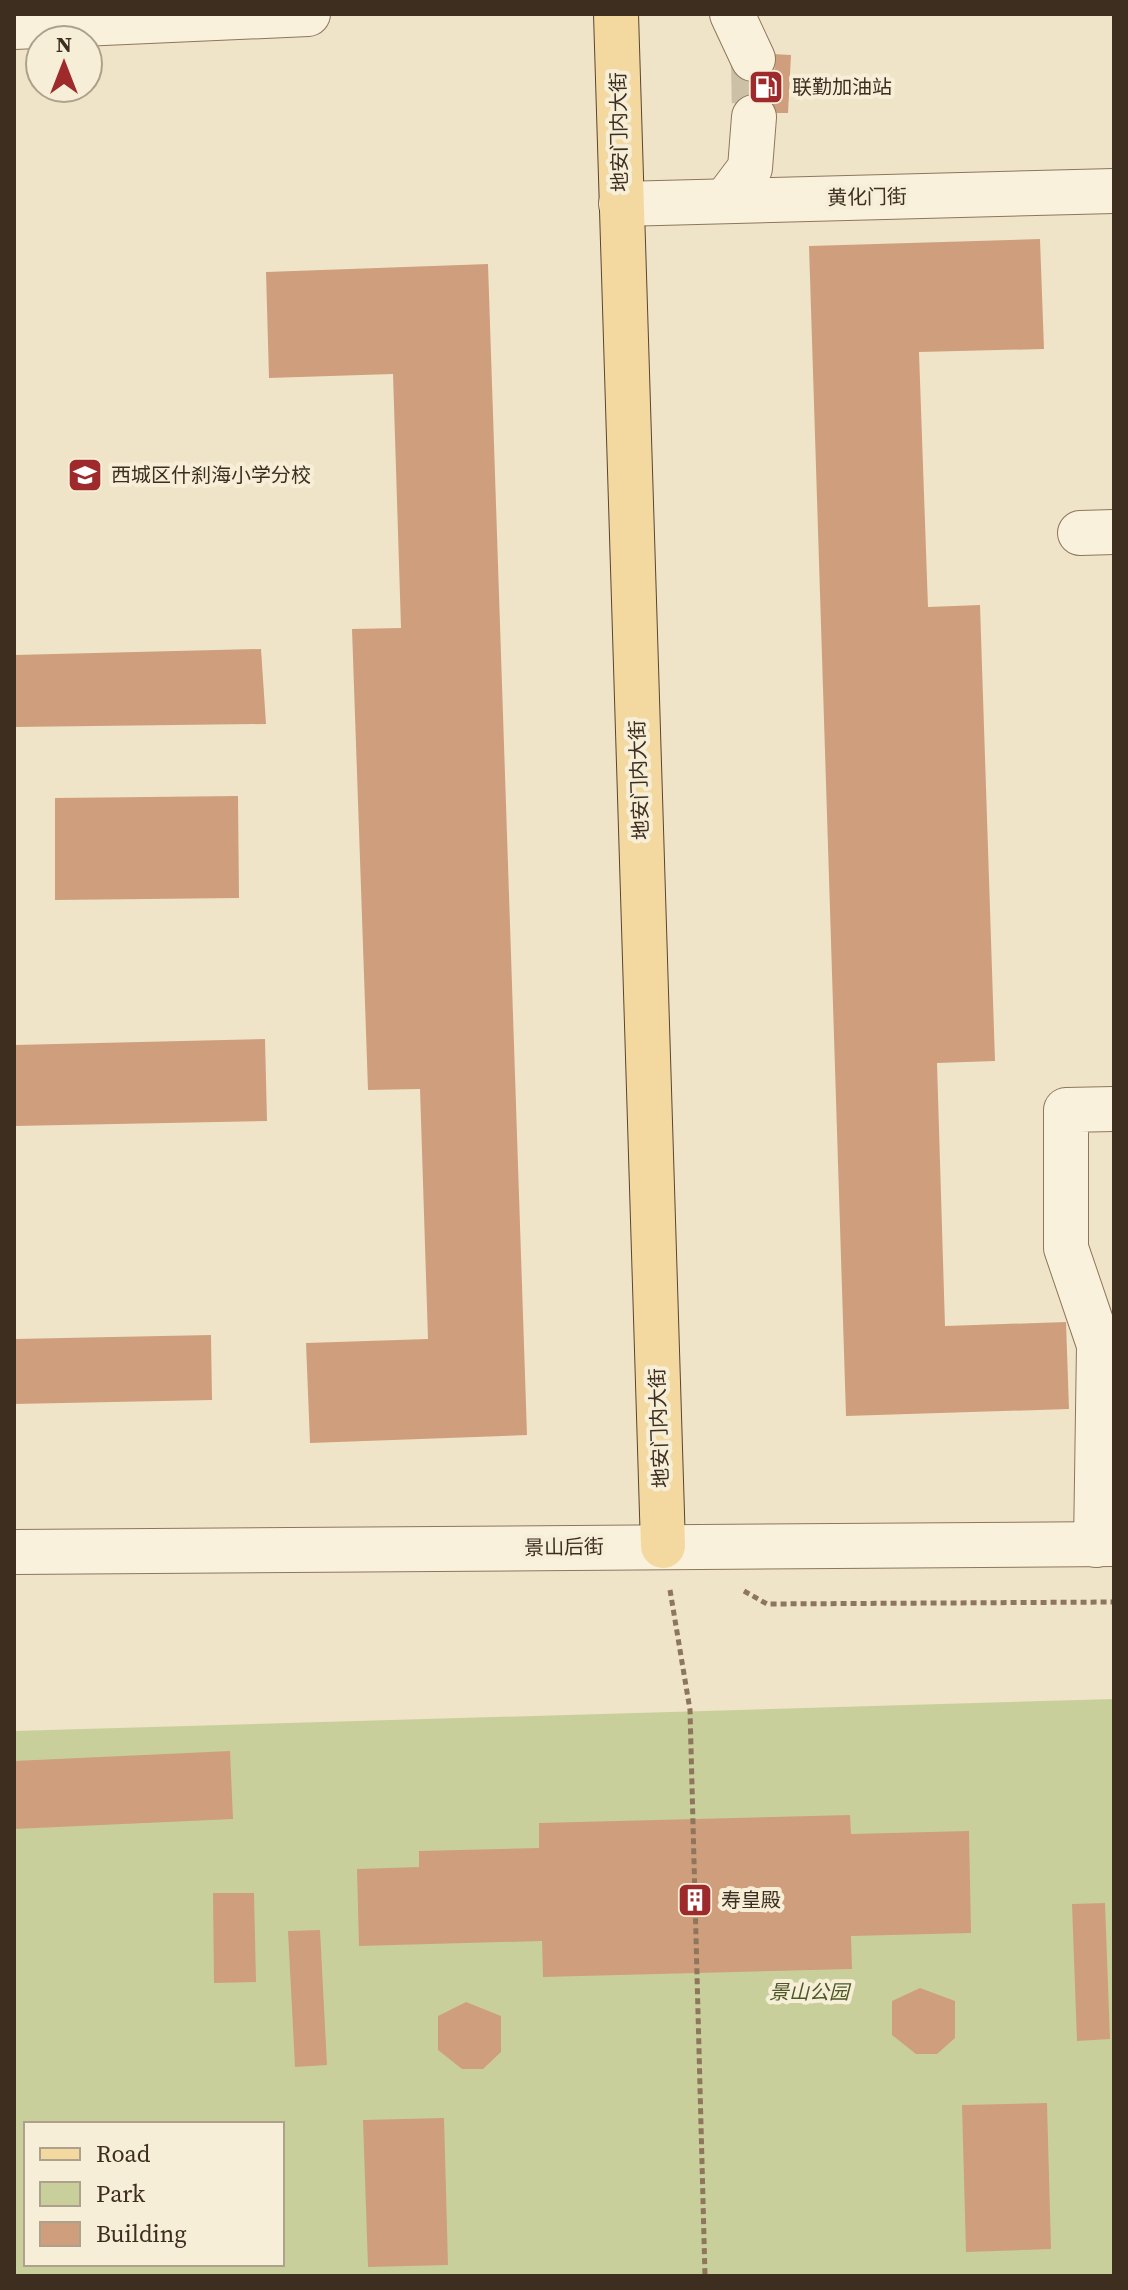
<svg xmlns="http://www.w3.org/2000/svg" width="1128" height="2290" viewBox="0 0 1128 2290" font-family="'Source Serif 4','Noto Sans SC',serif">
<rect width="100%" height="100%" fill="#f0e4c8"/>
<!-- green -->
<path fill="#c9cf9b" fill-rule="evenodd" d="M1114 1699V2276H14V1731ZM26 2124H282V2264H26Z"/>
<!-- building -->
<g fill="#cf9f7d">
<polygon points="773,54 791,55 788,113 772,113 743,103 742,72"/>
<polygon points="1040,239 1044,349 919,352 928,607 980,605 995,1061 937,1063 945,1326 1066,1322 1069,1409 846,1416 809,246"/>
<polygon points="488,264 527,1435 310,1443 306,1343 428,1339 420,1089 368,1090 352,629 401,628 393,374 269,378 266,272"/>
<polygon points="261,649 266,724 14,727 14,655"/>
<polygon points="238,796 239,898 55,900 55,798"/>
<polygon points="265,1039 267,1121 14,1126 14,1045"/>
<polygon points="211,1335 212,1400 14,1404 14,1339"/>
<polygon points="230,1751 233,1819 14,1829 14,1761"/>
<polygon points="850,1815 851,1834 969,1831 971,1933 851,1936 852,1969 543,1977 542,1941 359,1946 357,1869 419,1867 419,1851 539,1848 539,1823"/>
<polygon points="213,1893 254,1893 256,1982 214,1983"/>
<polygon points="1105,1903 1110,2039 1077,2041 1072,1904"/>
<polygon points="320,1930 327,2065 295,2067 288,1931"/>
<polygon points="920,1988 955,2001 955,2038 937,2054 916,2054 892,2035 892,2001"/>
<polygon points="466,2002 501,2016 501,2052 483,2069 462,2069 438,2050 438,2016"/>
<polygon points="1047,2103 1051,2249 966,2252 962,2105"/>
<polygon points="444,2118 448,2265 368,2267 363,2120"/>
</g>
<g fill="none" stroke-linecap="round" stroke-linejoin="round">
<!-- minor-tunnel -->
<polyline stroke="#ccc0a6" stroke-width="44" stroke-dasharray="44 22" stroke-linecap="butt" points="753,59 754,117"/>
<!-- minor casing -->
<g stroke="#8d765c" stroke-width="46">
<g id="minor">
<polyline points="732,14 753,59"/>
<polyline points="14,27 308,14"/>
<polyline points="726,200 750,168 754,117"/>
<polyline points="621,204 1114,191"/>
<polyline points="1080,533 1114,532"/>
<polyline points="1096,1545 1099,1345 1066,1248 1066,1110 1114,1109"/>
<polyline points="14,1552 1114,1544"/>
</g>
</g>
<!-- major casing -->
<g stroke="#5b4430" stroke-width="46">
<polyline id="major" points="616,14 663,1546"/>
</g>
<!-- path -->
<g stroke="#8d765c" stroke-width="5" stroke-dasharray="6 4" stroke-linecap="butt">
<polyline points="670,1590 690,1710 705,2276"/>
<polyline points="744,1591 767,1604 1114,1602"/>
</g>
<!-- minor -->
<use href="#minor" stroke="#faf1dc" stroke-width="44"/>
<!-- major -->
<use href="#major" stroke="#f3d9a0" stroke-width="44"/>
</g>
<!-- icons -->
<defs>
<g id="fuel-square" transform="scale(1.8)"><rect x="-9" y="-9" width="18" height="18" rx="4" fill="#9e2a2b" stroke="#f7eed8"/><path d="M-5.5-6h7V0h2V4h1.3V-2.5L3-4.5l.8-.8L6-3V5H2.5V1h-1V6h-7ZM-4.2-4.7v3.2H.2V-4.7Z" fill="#fff"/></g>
<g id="school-square" transform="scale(1.8)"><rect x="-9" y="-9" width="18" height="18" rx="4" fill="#9e2a2b" stroke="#f7eed8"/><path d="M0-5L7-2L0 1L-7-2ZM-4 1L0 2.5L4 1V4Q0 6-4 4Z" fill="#fff"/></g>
<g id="building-square" transform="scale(1.8)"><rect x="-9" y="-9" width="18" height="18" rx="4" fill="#9e2a2b" stroke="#f7eed8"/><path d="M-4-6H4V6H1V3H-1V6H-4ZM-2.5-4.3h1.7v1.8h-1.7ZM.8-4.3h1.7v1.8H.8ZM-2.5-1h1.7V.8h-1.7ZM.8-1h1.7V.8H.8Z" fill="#fff"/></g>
</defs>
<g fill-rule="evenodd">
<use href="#fuel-square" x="766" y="87"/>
<use href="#school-square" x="85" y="475"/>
<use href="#building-square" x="695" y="1900"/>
</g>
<g text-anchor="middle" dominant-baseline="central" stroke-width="8" stroke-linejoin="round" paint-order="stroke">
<!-- poi labels -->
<g font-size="20" fill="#3d2e20" stroke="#f7eed8" text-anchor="start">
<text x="792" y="87">联勤加油站</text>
<text x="111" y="475">西城区什刹海小学分校</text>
<text x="721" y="1900">寿皇殿</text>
</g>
<!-- street labels -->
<g font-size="20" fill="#3d2e20" stroke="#f7eed8">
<text transform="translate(619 132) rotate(-91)">地安门内大街</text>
<text transform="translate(867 197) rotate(-1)">黄化门街</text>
<text transform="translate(639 780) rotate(-92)">地安门内大街</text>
<text transform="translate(659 1428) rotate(-92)">地安门内大街</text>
<text transform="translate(564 1547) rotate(-1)">景山后街</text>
</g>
<!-- park labels -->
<g font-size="20" font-style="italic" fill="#4d5a26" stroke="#f7eed8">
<text x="809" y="1992">景山公园</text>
</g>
</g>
<!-- border -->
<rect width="1128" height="2290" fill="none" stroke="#3d2e20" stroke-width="32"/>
<!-- legend -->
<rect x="24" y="2122" width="260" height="144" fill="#f7eed8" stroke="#ada18e" stroke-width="2"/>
<rect x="40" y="2148" width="40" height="12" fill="#f3d9a0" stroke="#ada18e" stroke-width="2"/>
<text x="96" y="2162" font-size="24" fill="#3d2e20">Road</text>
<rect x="40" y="2182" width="40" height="24" fill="#c9cf9b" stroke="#ada18e" stroke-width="2"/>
<text x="96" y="2202" font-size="24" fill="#3d2e20">Park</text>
<rect x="40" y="2222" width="40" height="24" fill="#cf9f7d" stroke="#ada18e" stroke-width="2"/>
<text x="96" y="2242" font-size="24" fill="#3d2e20">Building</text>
<!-- north arrow -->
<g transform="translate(64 64)"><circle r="38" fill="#f7eed8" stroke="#ada18e" stroke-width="2"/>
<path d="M0-6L14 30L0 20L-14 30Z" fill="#9e2a2b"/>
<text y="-12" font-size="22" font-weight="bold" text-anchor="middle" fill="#3d2e20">N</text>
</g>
</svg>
